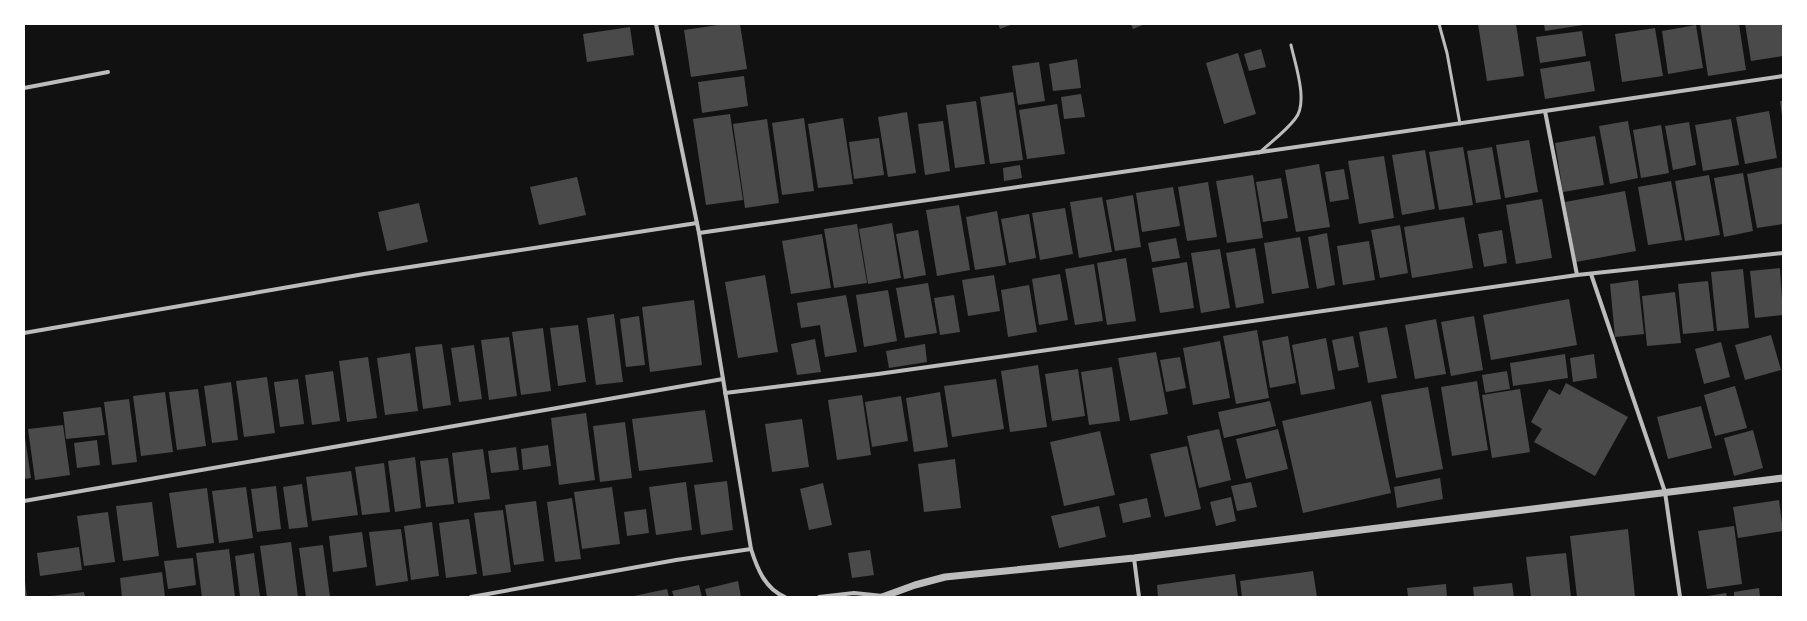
<svg xmlns="http://www.w3.org/2000/svg" width="1807" height="621" viewBox="0 0 1807 621" font-family="'DejaVu Sans',sans-serif">
<rect width="100%" height="100%" fill="#111"/>
<!-- building -->
<g fill="#4a4a4a">
<polygon points="725,24 740,24 747,69 691,77 684,30"/>
<polygon points="998,24 1013,24 1000,29"/>
<polygon points="1131,24 1145,24 1133,29"/>
<polygon points="1478,24 1516,24 1524,76 1487,81"/>
<polygon points="1544,24 1583,24 1583,25 1545,31"/>
<polygon points="1700,24 1739,24 1746,70 1708,76"/>
<polygon points="1745,24 1783,24 1783,56 1751,61"/>
<polygon points="1696,25 1703,68 1668,74 1662,31"/>
<polygon points="630,27 634,55 587,62 583,34"/>
<polygon points="1655,28 1663,76 1622,82 1615,34"/>
<polygon points="1582,31 1586,56 1540,63 1536,37"/>
<polygon points="1261,49 1266,67 1249,71 1244,54"/>
<polygon points="1238,53 1256,114 1224,124 1206,63"/>
<polygon points="1077,59 1081,88 1053,91 1049,64"/>
<polygon points="1590,61 1595,91 1545,99 1540,69"/>
<polygon points="1039,62 1045,101 1018,105 1012,66"/>
<polygon points="744,76 748,106 702,113 698,82"/>
<polygon points="1013,92 1023,160 990,164 980,97"/>
<polygon points="1081,94 1085,117 1064,119 1061,97"/>
<polygon points="976,101 985,164 955,168 946,105"/>
<polygon points="1780,101 1783,101 1783,116 1782,116"/>
<polygon points="1057,104 1065,154 1027,159 1019,110"/>
<polygon points="1769,111 1777,158 1745,164 1736,117"/>
<polygon points="907,112 916,173 888,177 878,117"/>
<polygon points="730,114 743,200 706,205 693,119"/>
<polygon points="804,118 814,191 782,195 772,123"/>
<polygon points="843,118 853,184 818,188 808,124"/>
<polygon points="767,119 779,203 745,208 733,124"/>
<polygon points="1731,119 1739,165 1703,171 1695,125"/>
<polygon points="943,121 950,171 925,175 918,124"/>
<polygon points="1628,121 1638,178 1610,184 1599,126"/>
<polygon points="1689,122 1696,165 1673,170 1665,126"/>
<polygon points="1661,125 1669,173 1641,178 1633,130"/>
<polygon points="1595,136 1604,185 1563,192 1555,143"/>
<polygon points="879,138 884,175 854,179 849,142"/>
<polygon points="1529,140 1538,192 1505,198 1496,145"/>
<polygon points="1463,147 1473,205 1439,210 1429,152"/>
<polygon points="1492,147 1501,199 1476,203 1467,151"/>
<polygon points="1425,150 1435,209 1402,215 1392,155"/>
<polygon points="1384,156 1394,218 1359,224 1348,161"/>
<polygon points="1319,164 1330,227 1296,232 1285,170"/>
<polygon points="1020,165 1022,178 1004,181 1003,168"/>
<polygon points="1783,167 1783,224 1757,228 1747,174"/>
<polygon points="1344,169 1349,199 1330,202 1325,172"/>
<polygon points="1743,173 1753,231 1724,237 1714,178"/>
<polygon points="1253,175 1263,238 1227,243 1216,181"/>
<polygon points="1709,175 1720,235 1685,241 1675,181"/>
<polygon points="577,177 586,215 539,225 530,187"/>
<polygon points="1281,178 1288,218 1263,222 1256,182"/>
<polygon points="1671,181 1682,240 1648,245 1638,187"/>
<polygon points="1208,182 1217,237 1187,241 1178,187"/>
<polygon points="1173,187 1180,226 1142,232 1136,193"/>
<polygon points="1625,191 1636,251 1576,262 1565,202"/>
<polygon points="1133,195 1141,247 1115,251 1106,200"/>
<polygon points="1102,197 1112,252 1079,258 1070,202"/>
<polygon points="1542,199 1552,258 1516,264 1506,205"/>
<polygon points="419,203 428,242 387,251 378,212"/>
<polygon points="959,205 970,270 937,276 926,210"/>
<polygon points="1065,208 1073,254 1040,260 1032,213"/>
<polygon points="997,211 1006,265 975,270 966,217"/>
<polygon points="1029,214 1036,258 1009,263 1001,219"/>
<polygon points="1464,217 1473,268 1412,278 1404,227"/>
<polygon points="892,223 901,278 868,284 859,229"/>
<polygon points="857,224 867,283 834,288 824,229"/>
<polygon points="1400,225 1408,273 1380,278 1371,230"/>
<polygon points="918,230 926,275 904,279 896,234"/>
<polygon points="1502,230 1507,263 1484,267 1478,234"/>
<polygon points="1327,233 1335,285 1317,289 1308,237"/>
<polygon points="822,234 831,288 791,294 782,241"/>
<polygon points="1300,237 1309,288 1272,294 1264,243"/>
<polygon points="1176,238 1180,258 1152,262 1148,243"/>
<polygon points="1369,241 1375,280 1343,285 1337,246"/>
<polygon points="1255,248 1264,303 1236,308 1226,253"/>
<polygon points="1220,249 1230,308 1201,313 1191,253"/>
<polygon points="1126,258 1136,321 1107,325 1097,263"/>
<polygon points="1187,262 1194,308 1160,313 1152,268"/>
<polygon points="1094,264 1103,321 1075,325 1065,269"/>
<polygon points="1780,268 1783,315 1755,318 1750,271"/>
<polygon points="1743,269 1749,328 1717,331 1711,272"/>
<polygon points="1060,274 1068,320 1039,325 1032,279"/>
<polygon points="765,275 778,352 738,358 725,282"/>
<polygon points="994,275 1000,311 968,316 962,280"/>
<polygon points="1638,280 1644,334 1615,337 1610,284"/>
<polygon points="1708,281 1714,331 1683,334 1678,284"/>
<polygon points="928,283 937,333 905,338 896,288"/>
<polygon points="1029,285 1037,332 1008,337 1001,290"/>
<polygon points="888,290 897,341 864,347 856,295"/>
<polygon points="1675,292 1681,343 1647,346 1642,296"/>
<polygon points="846,295 857,352 825,357 820,325 801,328 797,303"/>
<polygon points="954,295 960,332 940,335 934,298"/>
<polygon points="1569,299 1577,345 1491,360 1483,315"/>
<polygon points="694,300 702,365 650,372 642,307"/>
<polygon points="614,314 623,382 596,385 587,318"/>
<polygon points="639,316 645,365 626,367 620,319"/>
<polygon points="1474,316 1483,370 1451,376 1441,322"/>
<polygon points="1436,319 1446,374 1415,379 1405,325"/>
<polygon points="578,325 586,382 558,386 550,328"/>
<polygon points="1387,327 1397,378 1368,383 1359,332"/>
<polygon points="543,328 551,391 521,395 512,332"/>
<polygon points="1257,330 1269,398 1236,404 1223,336"/>
<polygon points="1771,335 1781,370 1745,380 1735,345"/>
<polygon points="1288,336 1296,383 1270,388 1262,341"/>
<polygon points="1353,336 1359,367 1338,371 1332,340"/>
<polygon points="509,337 517,396 489,400 481,340"/>
<polygon points="1326,338 1335,389 1301,395 1292,345"/>
<polygon points="815,339 821,372 797,375 791,344"/>
<polygon points="1220,341 1230,398 1193,405 1183,348"/>
<polygon points="1721,342 1730,377 1704,384 1695,349"/>
<polygon points="442,344 451,405 423,409 415,347"/>
<polygon points="925,344 927,362 889,368 886,351"/>
<polygon points="474,345 482,399 459,402 451,348"/>
<polygon points="1156,352 1168,414 1130,421 1118,358"/>
<polygon points="410,353 418,411 385,415 377,358"/>
<polygon points="1565,354 1568,378 1513,386 1510,363"/>
<polygon points="1594,354 1597,378 1573,382 1570,358"/>
<polygon points="368,357 377,418 347,422 339,361"/>
<polygon points="1180,357 1186,388 1166,392 1160,360"/>
<polygon points="1038,365 1047,427 1010,432 1001,371"/>
<polygon points="1112,367 1120,421 1089,425 1081,372"/>
<polygon points="1078,369 1085,416 1052,421 1045,374"/>
<polygon points="333,371 340,421 312,425 305,375"/>
<polygon points="1507,371 1510,389 1485,393 1482,375"/>
<polygon points="267,377 275,433 244,437 236,381"/>
<polygon points="298,379 304,424 280,427 274,382"/>
<polygon points="996,379 1004,429 952,437 944,386"/>
<polygon points="1477,381 1488,450 1452,456 1441,387"/>
<polygon points="231,382 238,440 212,443 204,386"/>
<polygon points="1566,383 1628,417 1595,476 1534,442 1542,429 1531,422 1549,389 1560,395"/>
<polygon points="1735,386 1747,428 1715,436 1704,395"/>
<polygon points="1428,387 1443,469 1396,478 1381,395"/>
<polygon points="198,389 206,446 177,450 169,392"/>
<polygon points="1520,389 1530,452 1492,458 1482,395"/>
<polygon points="165,392 173,452 141,456 133,396"/>
<polygon points="940,392 948,447 914,452 906,398"/>
<polygon points="862,395 871,455 837,460 828,400"/>
<polygon points="901,396 908,441 872,447 865,402"/>
<polygon points="129,399 137,462 112,465 104,402"/>
<polygon points="1270,401 1276,426 1224,438 1218,412"/>
<polygon points="1371,401 1391,493 1303,513 1282,421"/>
<polygon points="1701,406 1712,448 1668,459 1657,417"/>
<polygon points="101,407 105,435 66,439 63,412"/>
<polygon points="705,410 713,462 639,471 632,419"/>
<polygon points="586,413 595,480 559,485 551,418"/>
<polygon points="802,419 809,467 772,472 765,424"/>
<polygon points="625,422 632,478 600,482 593,426"/>
<polygon points="63,425 70,475 35,480 28,429"/>
<polygon points="1219,429 1231,480 1199,488 1187,436"/>
<polygon points="1278,429 1288,469 1246,479 1236,439"/>
<polygon points="1753,430 1763,468 1734,476 1724,438"/>
<polygon points="24,431 31,478 24,479"/>
<polygon points="1100,431 1115,495 1064,506 1050,442"/>
<polygon points="97,440 100,465 77,468 74,443"/>
<polygon points="548,445 551,466 523,470 521,449"/>
<polygon points="1187,446 1201,509 1165,517 1150,454"/>
<polygon points="516,447 519,470 491,473 488,451"/>
<polygon points="483,449 490,499 458,503 452,453"/>
<polygon points="415,457 421,508 395,512 388,461"/>
<polygon points="448,458 454,504 426,507 420,461"/>
<polygon points="955,459 961,508 924,512 918,464"/>
<polygon points="384,463 390,512 362,515 355,467"/>
<polygon points="351,471 358,515 312,521 306,477"/>
<polygon points="1440,478 1443,499 1397,508 1394,487"/>
<polygon points="727,481 733,530 701,535 694,485"/>
<polygon points="686,482 692,530 656,535 649,487"/>
<polygon points="1251,482 1257,507 1237,511 1231,486"/>
<polygon points="823,483 832,525 809,530 800,489"/>
<polygon points="302,484 308,527 289,529 283,487"/>
<polygon points="276,486 281,529 257,532 251,489"/>
<polygon points="246,487 253,538 219,543 212,491"/>
<polygon points="612,487 620,544 582,549 574,492"/>
<polygon points="207,488 214,543 177,548 169,493"/>
<polygon points="1231,497 1236,521 1216,526 1210,502"/>
<polygon points="572,498 581,559 555,562 547,502"/>
<polygon points="1147,498 1151,517 1123,523 1119,504"/>
<polygon points="1779,500 1783,531 1738,538 1733,507"/>
<polygon points="536,501 544,561 514,565 505,505"/>
<polygon points="152,502 159,556 123,561 116,506"/>
<polygon points="1099,506 1106,537 1059,548 1051,516"/>
<polygon points="646,509 649,533 627,536 624,512"/>
<polygon points="503,510 511,572 483,576 474,513"/>
<polygon points="108,512 115,562 84,566 77,516"/>
<polygon points="469,519 477,574 446,578 439,523"/>
<polygon points="432,522 439,576 411,580 404,526"/>
<polygon points="1734,526 1742,584 1707,589 1698,531"/>
<polygon points="401,529 408,581 376,586 369,532"/>
<polygon points="1628,529 1635,597 1577,597 1570,536"/>
<polygon points="362,532 367,567 333,572 329,536"/>
<polygon points="291,542 298,597 267,597 260,546"/>
<polygon points="323,545 330,597 306,597 299,548"/>
<polygon points="79,547 82,570 40,576 37,553"/>
<polygon points="229,549 235,597 202,597 196,553"/>
<polygon points="870,550 874,575 852,578 848,553"/>
<polygon points="254,553 260,597 240,597 235,556"/>
<polygon points="1566,553 1571,597 1531,597 1526,557"/>
<polygon points="193,558 196,585 168,589 164,561"/>
<polygon points="1313,571 1317,597 1242,597 1240,581"/>
<polygon points="162,572 165,597 122,597 120,578"/>
<polygon points="1235,574 1238,597 1158,597 1157,585"/>
<polygon points="24,581 25,581 27,597 24,597"/>
<polygon points="738,581 741,597 707,597 705,589"/>
<polygon points="1512,583 1514,597 1474,597 1473,587"/>
<polygon points="1446,584 1447,597 1408,597 1407,588"/>
<polygon points="699,585 702,597 674,597 672,591"/>
<polygon points="1759,588 1760,597 1734,597 1734,592"/>
<polygon points="667,589 669,597 635,597 634,596"/>
<polygon points="84,592 85,597 52,597 51,596"/>
<polygon points="1726,593 1727,597 1708,597 1708,596"/>
</g>
<g fill="none" stroke-linecap="round" stroke-linejoin="round">
<!-- service -->
<g stroke="#bcbcbc" stroke-width="3">
<polyline points="1439,24 1447,53 1460,124"/>
<path d="M1259 153C1271 142 1285 132 1295 119 1309 103 1295 64 1291 45"/>
</g>
<!-- minor -->
<g stroke="#bcbcbc" stroke-width="4">
<polyline points="656,24 699,233 751,549"/>
<polyline points="24,88 108,72"/>
<polyline points="699,233 1545,111"/>
<polyline points="1591,274 1665,492 1680,597"/>
<polyline points="1577,275 1545,111 1783,76"/>
<polyline points="24,333 364,274 697,223"/>
<polyline points="725,393 878,374 1577,275 1783,253"/>
<polyline points="24,501 723,379"/>
<polyline points="1134,558 1139,597"/>
<path d="M471 597 676 560 751 549C757 568 765 589 785 597"/>
<polyline points="819,597 854,593 883,596"/>
</g>
<!-- tertiary -->
<polyline stroke="#bcbcbc" stroke-width="7" points="882,597 915,585 945,577 1134,558 1783,478"/>
</g>
<!-- border -->
<rect width="1807" height="621" fill="none" stroke="#ffffff" stroke-width="50"/>
</svg>
